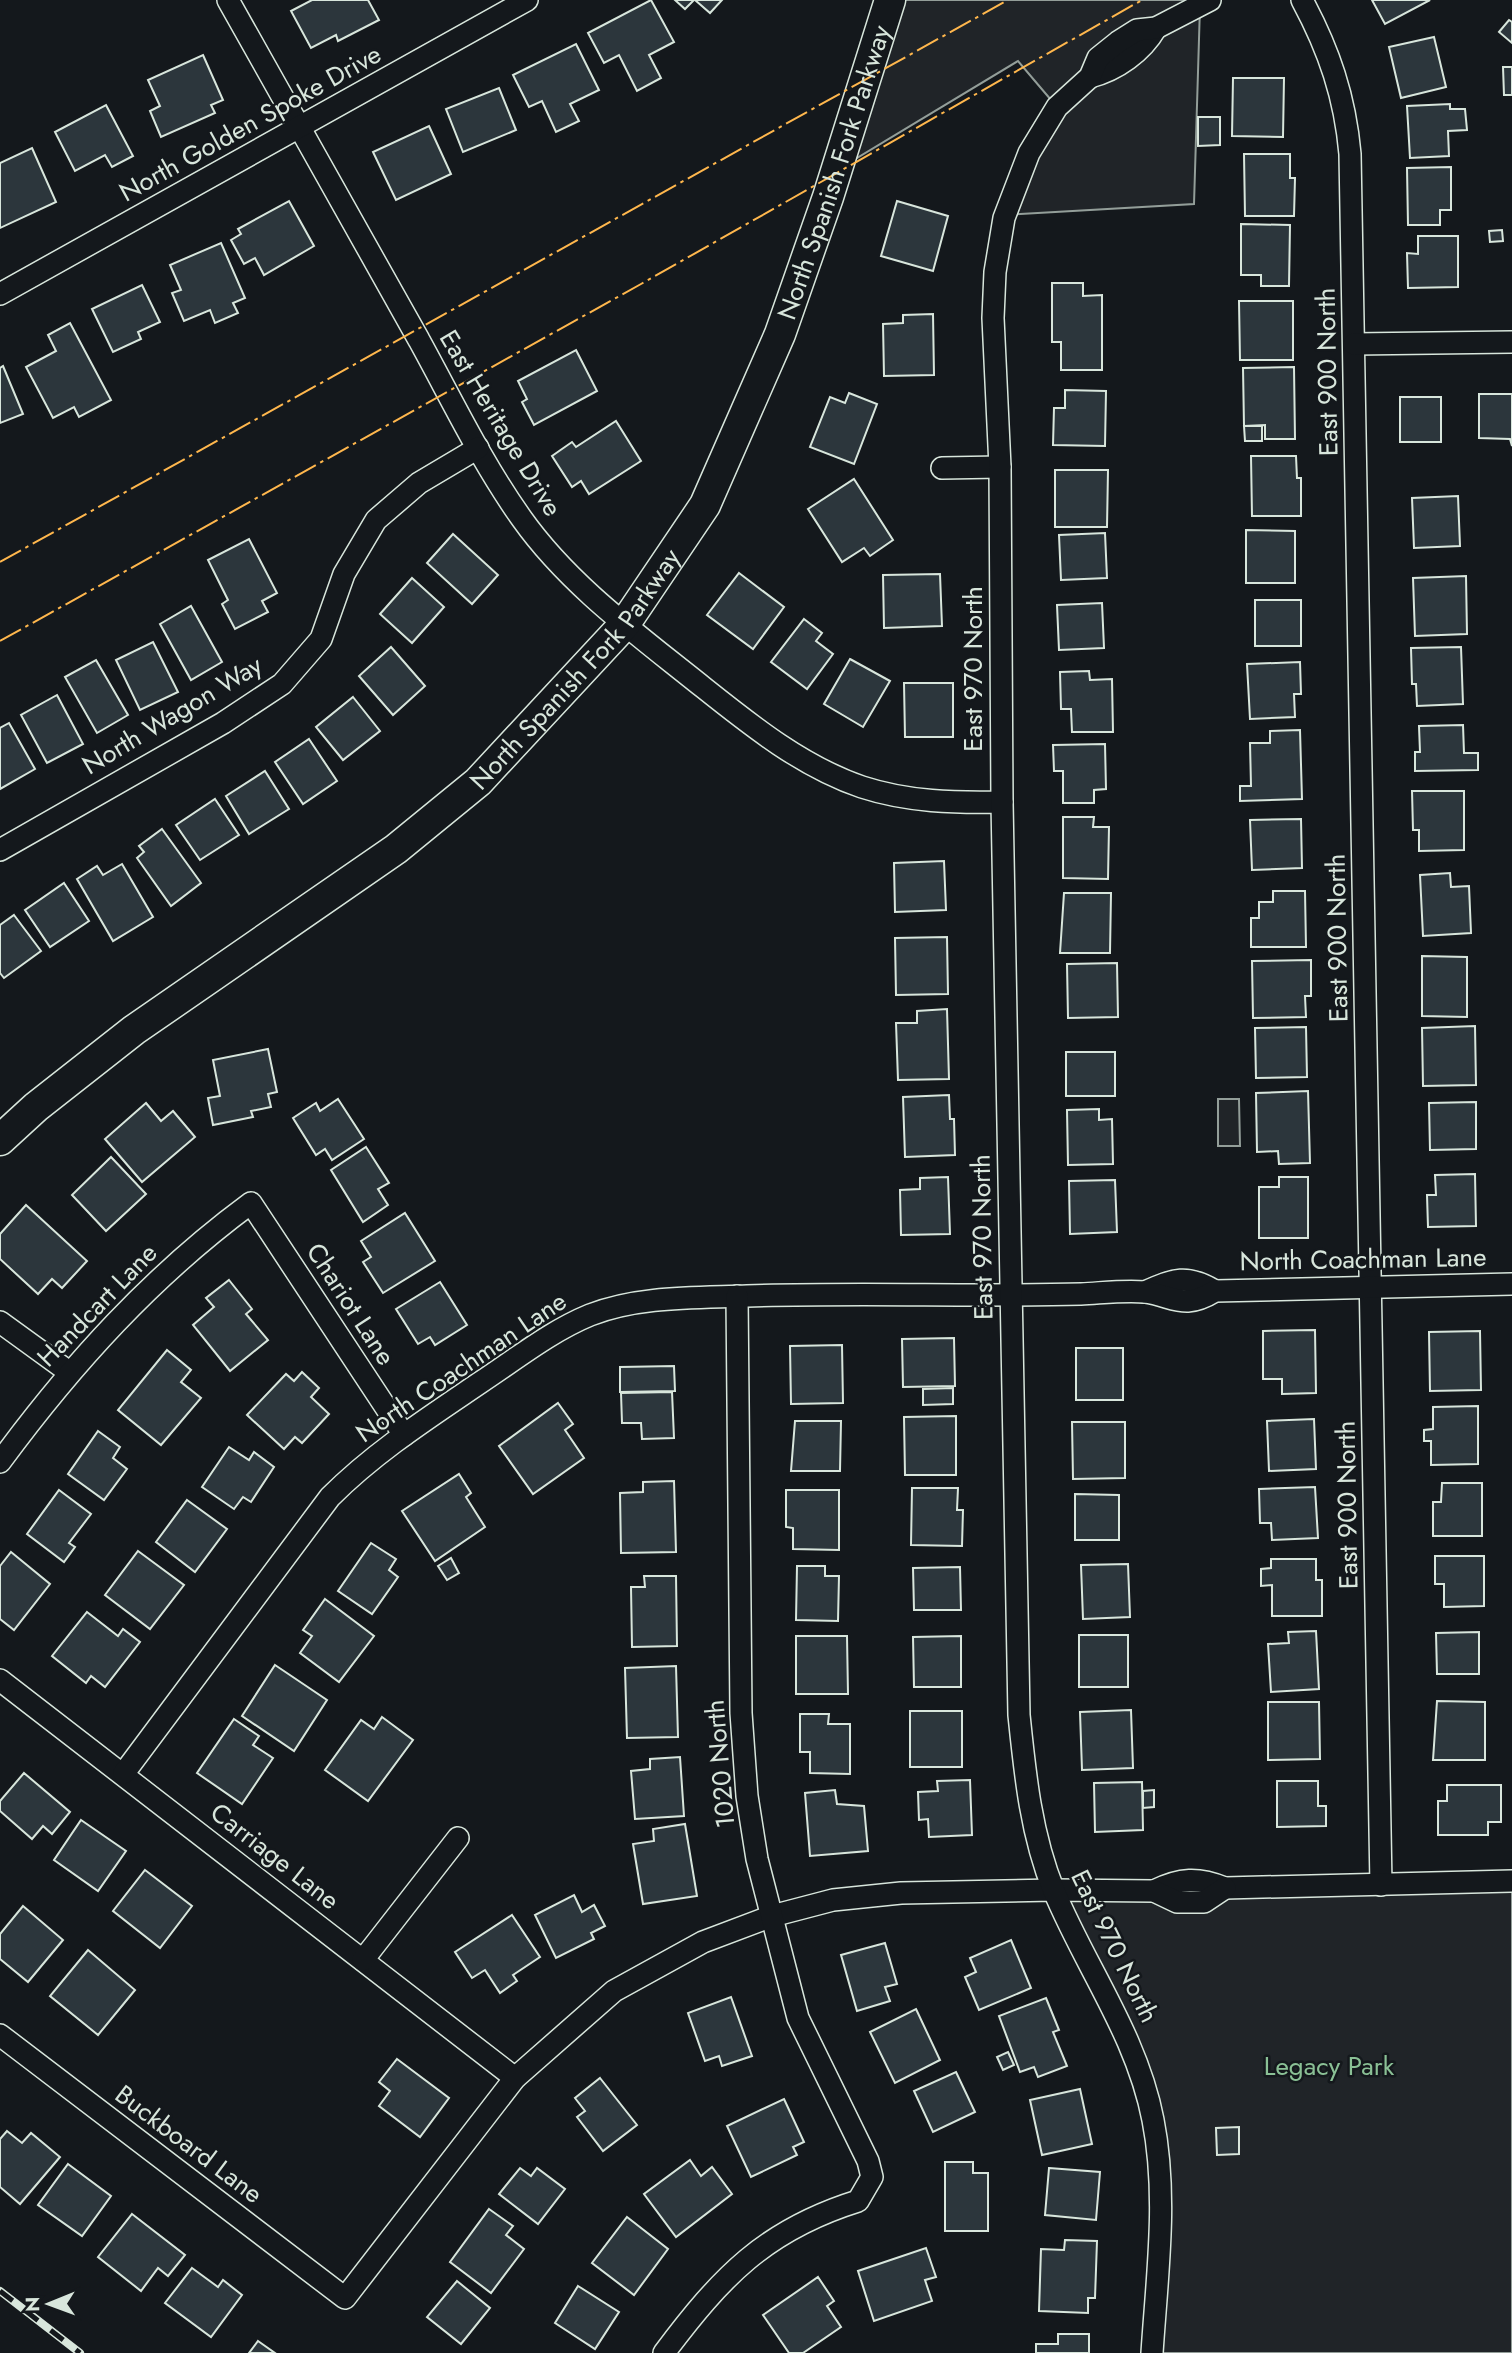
<svg xmlns="http://www.w3.org/2000/svg" width="1512" height="2353" viewBox="0 0 1512 2353" font-family="Jost,sans-serif">
<rect width="100%" height="100%" fill="#14181c"/>
<!-- green -->
<g fill="#202428" stroke="#939e99" stroke-width="2">
<polygon points="890,0 1210,0 1200,6 1194,204 1001,215 1057,107 1018,61 837,170"/>
<polygon points="1218,1099 1239,1099 1240,1146 1218,1146"/>
<polygon points="1512,1880 1512,2353 1152,2353 1153,2120 1054,1890"/>
</g>
<!-- building -->
<g fill="#2c363c" stroke="#d8e6dc" stroke-width="2">
<polygon points="312,0 368,0 379,20 338,41 336,35 311,48 291,11"/>
<polygon points="651,0 674,42 649,55 661,78 637,91 619,55 604,63 588,33"/>
<polygon points="675,0 694,0 685,9"/>
<polygon points="695,0 722,0 710,13"/>
<polygon points="1372,0 1430,0 1385,24"/>
<polygon points="1509,20 1512,22 1512,43 1499,32"/>
<polygon points="1434,37 1446,87 1401,98 1389,47"/>
<polygon points="576,44 599,90 570,104 579,121 556,132 542,101 529,107 513,75"/>
<polygon points="203,55 223,100 211,105 215,113 161,137 150,111 160,106 148,80"/>
<polygon points="1503,67 1512,67 1512,95 1504,95"/>
<polygon points="1233,78 1284,78 1283,137 1232,136"/>
<polygon points="499,88 516,130 463,152 446,109"/>
<polygon points="1450,104 1450,109 1465,109 1467,130 1448,131 1449,156 1410,158 1407,106"/>
<polygon points="106,105 133,156 112,167 105,155 75,171 55,132"/>
<polygon points="1198,117 1220,117 1220,145 1198,146"/>
<polygon points="429,126 451,174 396,200 373,152"/>
<polygon points="32,148 56,202 0,228 0,163"/>
<polygon points="1244,154 1290,154 1290,178 1295,178 1294,216 1245,216"/>
<polygon points="1451,167 1451,210 1440,210 1440,225 1408,225 1407,168"/>
<polygon points="289,201 314,246 264,275 255,258 244,264 231,240 241,234 238,229"/>
<polygon points="897,201 948,216 933,271 881,256"/>
<polygon points="1241,224 1290,225 1289,286 1261,286 1261,275 1241,275"/>
<polygon points="1502,230 1503,241 1490,242 1489,231"/>
<polygon points="1418,236 1458,236 1458,287 1408,288 1407,253 1418,254"/>
<polygon points="221,243 245,298 233,303 238,313 215,323 210,310 184,321 172,293 181,290 170,265"/>
<polygon points="1052,283 1083,283 1083,296 1102,295 1102,370 1061,370 1061,342 1052,342"/>
<polygon points="142,285 160,322 138,332 141,339 113,352 92,309"/>
<polygon points="1239,301 1293,301 1293,360 1240,360"/>
<polygon points="933,314 934,375 884,376 883,324 903,323 903,315"/>
<polygon points="70,323 111,400 79,417 74,407 53,418 26,367 56,351 48,335"/>
<polygon points="576,350 597,391 534,425 522,402 527,399 518,381"/>
<polygon points="3,366 23,414 0,423 0,368"/>
<polygon points="1294,367 1295,439 1265,439 1265,425 1244,426 1243,368"/>
<polygon points="1065,390 1106,391 1105,446 1053,445 1054,408 1065,408"/>
<polygon points="849,393 877,404 854,464 810,447 830,397 845,403"/>
<polygon points="1479,394 1512,394 1512,446 1510,439 1479,438"/>
<rect x="1400" y="397" width="41" height="45"/>
<polygon points="616,421 641,461 589,494 581,481 572,487 552,456 572,442 576,447"/>
<polygon points="1244,426 1262,426 1262,441 1245,441"/>
<polygon points="1251,456 1296,456 1297,478 1301,478 1301,516 1252,516"/>
<polygon points="1055,470 1108,470 1107,527 1055,527"/>
<polygon points="854,479 893,540 870,556 864,548 842,562 808,509"/>
<polygon points="1458,496 1460,546 1414,548 1412,498"/>
<polygon points="1246,530 1295,531 1295,583 1246,583"/>
<polygon points="1105,533 1107,578 1061,580 1059,535"/>
<polygon points="453,534 498,575 472,604 427,563"/>
<polygon points="249,539 277,593 262,601 268,612 235,629 222,604 228,600 208,560"/>
<polygon points="739,573 784,607 753,649 707,615"/>
<polygon points="940,574 942,626 884,628 883,575"/>
<polygon points="1466,576 1467,634 1415,636 1413,578"/>
<polygon points="412,578 444,607 412,643 380,614"/>
<rect x="1255" y="600" width="46" height="46"/>
<polygon points="1102,603 1104,648 1059,650 1057,605"/>
<polygon points="191,606 222,662 191,680 160,624"/>
<polygon points="804,619 822,633 816,641 833,654 807,689 771,662"/>
<polygon points="153,642 178,692 140,710 116,660"/>
<polygon points="391,647 425,686 393,715 359,676"/>
<polygon points="1461,647 1463,704 1417,706 1416,684 1412,684 1411,648"/>
<polygon points="850,659 890,681 863,727 824,704"/>
<polygon points="96,660 128,715 97,733 65,677"/>
<polygon points="1300,662 1301,694 1294,694 1295,717 1250,719 1247,664"/>
<polygon points="1089,671 1090,680 1112,679 1113,732 1072,732 1071,709 1061,709 1060,672"/>
<polygon points="904,683 953,683 953,737 905,737"/>
<polygon points="57,695 83,744 47,763 21,715"/>
<polygon points="353,697 380,731 343,760 316,727"/>
<polygon points="9,723 35,769 0,789 0,728"/>
<polygon points="1463,725 1464,753 1478,753 1478,770 1415,771 1415,752 1420,752 1419,726"/>
<polygon points="1300,730 1302,799 1240,801 1240,786 1251,786 1250,743 1270,743 1270,731"/>
<polygon points="309,739 337,781 303,804 275,762"/>
<polygon points="1105,744 1106,789 1094,790 1094,803 1063,803 1063,771 1054,771 1053,745"/>
<polygon points="265,771 289,809 249,834 226,796"/>
<polygon points="1412,791 1464,791 1464,850 1419,851 1419,830 1413,830"/>
<polygon points="215,799 239,835 200,860 176,825"/>
<polygon points="1063,817 1094,817 1093,827 1109,827 1108,879 1063,878"/>
<polygon points="1301,819 1302,868 1252,870 1250,820"/>
<polygon points="162,829 201,883 171,906 137,858 144,852 139,846"/>
<polygon points="944,861 946,910 895,912 894,863"/>
<polygon points="122,864 153,917 113,941 77,879 97,866 103,875"/>
<polygon points="1450,873 1451,887 1469,886 1471,933 1423,936 1420,875"/>
<polygon points="64,883 89,921 50,947 25,910"/>
<polygon points="1273,891 1305,891 1306,947 1251,947 1251,918 1259,918 1259,902 1273,902"/>
<polygon points="1064,893 1111,893 1110,953 1060,953"/>
<polygon points="14,915 41,951 4,978 0,973 0,925"/>
<polygon points="947,937 948,994 896,995 895,938"/>
<polygon points="1422,956 1467,957 1467,1017 1422,1016"/>
<polygon points="1311,960 1311,996 1305,996 1306,1017 1253,1018 1252,961"/>
<polygon points="1117,963 1118,1017 1068,1018 1067,964"/>
<polygon points="947,1009 949,1079 898,1080 896,1023 917,1023 917,1011"/>
<polygon points="1475,1026 1476,1085 1423,1086 1422,1028"/>
<polygon points="1306,1027 1307,1077 1256,1078 1255,1028"/>
<polygon points="268,1049 277,1092 268,1094 271,1107 251,1111 253,1117 213,1125 208,1098 220,1096 213,1060"/>
<rect x="1066" y="1052" width="49" height="44"/>
<polygon points="1308,1091 1310,1163 1279,1164 1278,1151 1257,1152 1256,1093"/>
<polygon points="949,1095 950,1119 954,1119 955,1155 905,1157 903,1097"/>
<polygon points="338,1099 364,1139 332,1160 325,1149 316,1155 293,1118 316,1103 320,1111"/>
<polygon points="1476,1102 1476,1149 1430,1150 1429,1103"/>
<polygon points="146,1103 161,1121 173,1111 195,1137 142,1182 105,1139"/>
<polygon points="1099,1109 1099,1120 1112,1119 1113,1164 1068,1165 1067,1110"/>
<polygon points="366,1147 389,1183 378,1189 388,1205 363,1222 331,1170"/>
<polygon points="111,1157 146,1194 106,1231 72,1195"/>
<polygon points="1475,1174 1476,1226 1428,1227 1427,1195 1436,1195 1435,1175"/>
<polygon points="948,1177 950,1234 901,1235 900,1190 920,1189 920,1178"/>
<polygon points="1279,1177 1308,1177 1308,1238 1259,1238 1259,1187 1279,1187"/>
<polygon points="1115,1180 1117,1232 1070,1234 1069,1181"/>
<polygon points="26,1205 87,1261 62,1288 52,1279 38,1294 0,1259 0,1234"/>
<polygon points="405,1213 435,1261 383,1293 363,1262 371,1257 361,1241"/>
<polygon points="229,1280 252,1309 246,1314 268,1340 230,1371 193,1325 214,1307 206,1298"/>
<polygon points="440,1282 467,1325 435,1345 430,1337 418,1344 396,1309"/>
<polygon points="1315,1330 1316,1393 1282,1394 1282,1379 1263,1379 1263,1331"/>
<polygon points="1480,1331 1481,1390 1430,1391 1429,1332"/>
<polygon points="954,1338 955,1386 903,1387 902,1339"/>
<polygon points="842,1345 843,1403 791,1404 790,1346"/>
<rect x="1076" y="1348" width="47" height="52"/>
<polygon points="167,1350 191,1370 181,1382 201,1398 161,1445 118,1410"/>
<polygon points="674,1366 675,1391 620,1392 620,1367"/>
<polygon points="302,1372 319,1388 311,1397 329,1414 302,1443 295,1437 284,1449 247,1415 286,1374 294,1381"/>
<polygon points="953,1388 953,1404 923,1405 923,1389"/>
<polygon points="672,1392 674,1438 642,1439 641,1423 622,1423 621,1393"/>
<polygon points="558,1403 573,1424 565,1430 584,1458 533,1494 499,1446"/>
<polygon points="1478,1406 1478,1464 1431,1465 1431,1441 1424,1441 1424,1430 1433,1429 1433,1407"/>
<polygon points="956,1416 956,1475 905,1475 904,1417"/>
<polygon points="1314,1419 1316,1469 1269,1471 1267,1421"/>
<polygon points="795,1421 841,1421 840,1471 791,1471"/>
<polygon points="1072,1422 1125,1422 1125,1478 1073,1479"/>
<polygon points="98,1431 120,1447 113,1458 127,1469 104,1500 68,1474"/>
<polygon points="229,1447 249,1460 254,1452 274,1467 251,1502 243,1497 234,1509 202,1487"/>
<polygon points="459,1474 471,1493 466,1497 485,1527 435,1561 402,1511"/>
<polygon points="674,1481 676,1552 621,1553 620,1493 643,1492 643,1482"/>
<polygon points="1442,1483 1482,1483 1482,1536 1433,1536 1433,1502 1441,1502"/>
<polygon points="1315,1487 1318,1538 1272,1540 1271,1523 1260,1523 1259,1489"/>
<polygon points="912,1488 958,1488 957,1510 963,1510 962,1546 911,1545"/>
<polygon points="59,1490 91,1514 69,1543 75,1547 64,1562 27,1534"/>
<polygon points="786,1490 839,1490 839,1550 793,1549 793,1528 786,1527"/>
<polygon points="1075,1494 1119,1495 1119,1540 1075,1540"/>
<polygon points="187,1500 227,1529 195,1572 156,1542"/>
<polygon points="371,1543 396,1559 389,1570 398,1577 372,1614 338,1591"/>
<polygon points="138,1551 184,1585 150,1629 105,1595"/>
<polygon points="11,1552 50,1584 14,1630 0,1619 0,1566"/>
<polygon points="1435,1556 1484,1556 1484,1606 1444,1607 1444,1584 1435,1584"/>
<polygon points="451,1558 459,1573 447,1580 438,1566"/>
<polygon points="1271,1559 1316,1559 1316,1580 1322,1580 1322,1616 1272,1616 1272,1585 1261,1586 1261,1569 1271,1568"/>
<polygon points="1128,1564 1130,1617 1083,1619 1081,1565"/>
<polygon points="797,1566 825,1566 825,1576 839,1576 838,1621 796,1620"/>
<polygon points="960,1567 961,1610 914,1610 913,1568"/>
<polygon points="644,1576 676,1576 677,1646 632,1647 631,1587 645,1587"/>
<polygon points="325,1599 374,1636 339,1682 300,1653 312,1636 303,1630"/>
<polygon points="87,1612 118,1636 123,1629 140,1642 105,1687 91,1676 86,1683 52,1656"/>
<polygon points="1316,1631 1319,1689 1271,1692 1268,1644 1289,1643 1288,1632"/>
<polygon points="1479,1632 1479,1674 1437,1674 1436,1633"/>
<rect x="1079" y="1635" width="49" height="52"/>
<polygon points="796,1636 847,1636 848,1694 796,1694"/>
<polygon points="961,1636 961,1687 914,1687 913,1637"/>
<polygon points="275,1665 327,1700 294,1751 242,1716"/>
<polygon points="676,1666 678,1737 627,1738 625,1668"/>
<polygon points="1437,1701 1485,1702 1485,1760 1433,1760"/>
<polygon points="1268,1702 1319,1702 1320,1759 1268,1760"/>
<polygon points="1131,1710 1133,1768 1082,1770 1080,1712"/>
<rect x="910" y="1711" width="52" height="56"/>
<polygon points="800,1714 829,1714 828,1724 850,1724 850,1774 810,1773 810,1752 800,1752"/>
<polygon points="382,1717 413,1740 368,1801 325,1770 361,1720 374,1729"/>
<polygon points="234,1719 259,1736 253,1745 273,1758 242,1804 197,1773"/>
<polygon points="680,1757 684,1816 635,1819 631,1771 650,1769 650,1759"/>
<polygon points="24,1773 70,1812 52,1834 43,1826 32,1839 0,1811 0,1801"/>
<polygon points="970,1780 972,1835 929,1837 928,1819 919,1820 918,1792 938,1791 937,1781"/>
<polygon points="1277,1781 1318,1781 1318,1806 1326,1806 1326,1826 1277,1827"/>
<polygon points="1142,1782 1143,1830 1095,1832 1094,1783"/>
<polygon points="1447,1785 1501,1785 1501,1822 1488,1822 1488,1835 1438,1835 1438,1801 1447,1801"/>
<polygon points="835,1790 837,1804 864,1806 868,1851 810,1856 805,1793"/>
<polygon points="1154,1790 1154,1807 1143,1808 1143,1791"/>
<polygon points="81,1820 126,1851 98,1891 54,1860"/>
<polygon points="685,1824 697,1896 643,1904 633,1844 654,1841 653,1829"/>
<polygon points="145,1870 192,1906 160,1948 113,1911"/>
<polygon points="574,1895 582,1912 594,1905 605,1926 591,1933 594,1939 556,1958 535,1915"/>
<polygon points="23,1906 63,1940 28,1982 0,1959 0,1934"/>
<polygon points="512,1915 540,1957 513,1975 517,1981 500,1993 485,1970 472,1978 455,1952"/>
<polygon points="1011,1940 1031,1988 979,2010 965,1977 976,1972 970,1958"/>
<polygon points="885,1943 897,1984 885,1987 890,2001 857,2011 841,1955"/>
<polygon points="88,1950 135,1990 98,2035 50,1996"/>
<polygon points="731,1997 752,2056 722,2066 719,2056 705,2061 688,2013"/>
<polygon points="1046,1998 1059,2030 1053,2032 1067,2066 1038,2077 1034,2067 1020,2072 999,2016"/>
<polygon points="916,2009 940,2060 895,2083 870,2032"/>
<polygon points="1008,2052 1014,2065 1003,2070 997,2057"/>
<polygon points="397,2059 449,2098 420,2137 379,2106 390,2091 379,2082"/>
<polygon points="956,2072 975,2112 933,2132 914,2091"/>
<polygon points="600,2078 637,2125 603,2151 577,2117 585,2111 575,2098"/>
<polygon points="1080,2089 1092,2144 1042,2155 1030,2100"/>
<polygon points="784,2099 804,2142 793,2147 797,2155 751,2177 727,2126"/>
<polygon points="1239,2127 1239,2154 1217,2155 1216,2128"/>
<polygon points="7,2131 22,2143 31,2133 60,2157 20,2204 0,2187 0,2139"/>
<polygon points="690,2160 701,2176 712,2167 732,2194 676,2237 644,2194"/>
<polygon points="945,2162 973,2162 973,2173 988,2173 988,2231 945,2231"/>
<polygon points="68,2164 111,2196 82,2236 38,2205"/>
<polygon points="520,2168 531,2176 537,2168 565,2189 538,2224 499,2194"/>
<polygon points="1049,2168 1100,2172 1096,2220 1045,2215"/>
<polygon points="489,2209 513,2226 506,2235 524,2249 491,2293 450,2262"/>
<polygon points="132,2214 185,2255 168,2276 158,2268 141,2291 98,2257"/>
<polygon points="627,2217 668,2249 634,2295 592,2263"/>
<polygon points="1065,2240 1097,2241 1095,2298 1088,2298 1088,2313 1039,2311 1041,2249 1064,2250"/>
<polygon points="926,2248 936,2277 925,2280 932,2301 874,2321 858,2271"/>
<polygon points="192,2268 218,2287 223,2280 242,2295 211,2337 165,2303"/>
<polygon points="818,2277 834,2301 827,2306 841,2327 803,2353 789,2353 763,2315"/>
<polygon points="457,2281 490,2308 461,2344 427,2317"/>
<polygon points="578,2286 619,2312 595,2349 555,2323"/>
<polygon points="1058,2334 1089,2334 1089,2353 1036,2353 1036,2344 1058,2344"/>
<polygon points="258,2341 275,2353 249,2353"/>
</g>
<g fill="none" stroke-linecap="round" stroke-linejoin="round">
<!-- street casing -->
<g stroke="#d8e6dc" stroke-width="24">
<g id="street">
<path d="M228 0C291 114 355 227 419 340 452 400 482 463 522 519 566 581 630 629 689 676 742 718 797 765 862 787 908 802 955 803 1002 802"/>
<path d="M1302 0C1329 50 1345 97 1350 154L1381 1885"/>
<path d="M1090 77C1117 70 1142 52 1156 28"/>
<polyline points="0,294 527,0"/>
<polyline points="1354,344 1512,342"/>
<polyline points="942,468 1000,467"/>
<polyline points="0,850 223,723 282,684 321,639 344,574 376,520 419,483 478,448"/>
<path d="M1145 1292C1174 1279 1187 1274 1215 1291"/>
<polyline points="0,1322 69,1372"/>
<path d="M0 1462C73 1363 152 1276 251 1203L404 1435"/>
<polyline points="0,1680 515,2078"/>
<path d="M124 1773 330 1497C375 1452 428 1418 481 1382 516 1359 551 1331 590 1315 638 1296 695 1298 747 1296 859 1292 970 1297 1081 1294 1102 1293 1125 1290 1145 1292 1176 1297 1184 1310 1215 1291L1512 1284"/>
<path d="M1154 1891C1180 1878 1198 1877 1225 1888L1512 1881"/>
<polyline points="363,1960 458,1838"/>
<polyline points="0,2035 345,2298 515,2078 614,1991 703,1942 772,1916 833,1900 901,1893 1054,1890 1154,1891 1177,1902 1204,1902 1225,1888"/>
<path d="M664 2353C721 2277 765 2230 858 2201L872 2177 868 2161 798 2018 757 1859 747 1796 741 1713 737 1296"/>
<path d="M1152 2353C1157 2276 1168 2196 1153 2120 1137 2036 1086 1968 1054 1891 1031 1835 1025 1774 1019 1715L1002 802 1000 467 993 318 995 272 1004 218 1029 153 1057 107 1090 77 1098 58 1118 42 1137 30 1156 28 1210 0"/>
</g>
</g>
<!-- secondary casing -->
<g stroke="#d8e6dc" stroke-width="33">
<g id="secondary">
<path id="s1" d="M0 1140 36 1107 134 1030 396 849 478 782 624 625 705 505 780 334 828 197 890 0"/>
</g>
</g>
<!-- street -->
<use href="#street" stroke="#14181c" stroke-width="21"/>
<!-- secondary -->
<use href="#secondary" stroke="#14181c" stroke-width="30"/>
<!-- rail casing -->
<g stroke="#d8e6dc" stroke-width="8">
<polyline id="rail" points="0,2291 80,2353"/>
</g>
<!-- rail -->
<use href="#rail" stroke="#14181c" stroke-width="5" stroke-dasharray="16" stroke-linecap="butt"/>
<!-- power -->
<g stroke="#ffb74d" stroke-width="2" stroke-dasharray="24 5 3.5 5" stroke-linecap="butt">
<polyline points="0,562 1008,0"/>
<polyline points="0,641 641,284 1142,0"/>
</g>
</g>
<g text-anchor="middle" dominant-baseline="central" stroke-width="5" stroke-linejoin="round" paint-order="stroke">
<!-- street labels -->
<g font-size="26" fill="#d8e6dc" stroke="#14181c">
<text transform="translate(250 123) rotate(-29)">North Golden Spoke Drive</text>
<text stroke="none"><textPath href="#s1" startOffset="1314">North Spanish Fork Parkway</textPath></text>
<text transform="translate(1327 372) rotate(-91)">East 900 North</text>
<text transform="translate(501 423) rotate(59)">East Heritage Drive</text>
<text stroke="none"><textPath href="#s1" startOffset="747">North Spanish Fork Parkway</textPath></text>
<text transform="translate(973 669) rotate(-90)">East 970 North</text>
<text transform="translate(172 715) rotate(-31)">North Wagon Way</text>
<text transform="translate(1337 938) rotate(-91)">East 900 North</text>
<text transform="translate(982 1237) rotate(-91)">East 970 North</text>
<text transform="translate(1363 1259) rotate(-1)">North Coachman Lane</text>
<text transform="translate(351 1304) rotate(57)">Chariot Lane</text>
<text transform="translate(97 1305) rotate(-46)">Handcart Lane</text>
<text transform="translate(461 1367) rotate(-34)">North Coachman Lane</text>
<text transform="translate(1347 1505) rotate(-91)">East 900 North</text>
<text transform="translate(720 1764) rotate(-95)">1020 North</text>
<text transform="translate(275 1856) rotate(38)">Carriage Lane</text>
<text transform="translate(1115 1946) rotate(64)">East 970 North</text>
<text transform="translate(189 2144) rotate(37)">Buckboard Lane</text>
</g>
<!-- park labels -->
<g font-size="26" fill="#8ac095" stroke="#14181c">
<text x="1329" y="2066">Legacy Park</text>
</g>
</g>
<!-- north arrow -->
<g transform="translate(49 2304) rotate(269)" stroke="#14181c" stroke-width="5" paint-order="stroke">
<path d="M0-5L12 26L0 18L-12 26Z" fill="#d8e6dc"/>
<text y="-10" font-size="19" font-weight="bold" text-anchor="middle" fill="#d8e6dc">N</text>
</g>
</svg>
